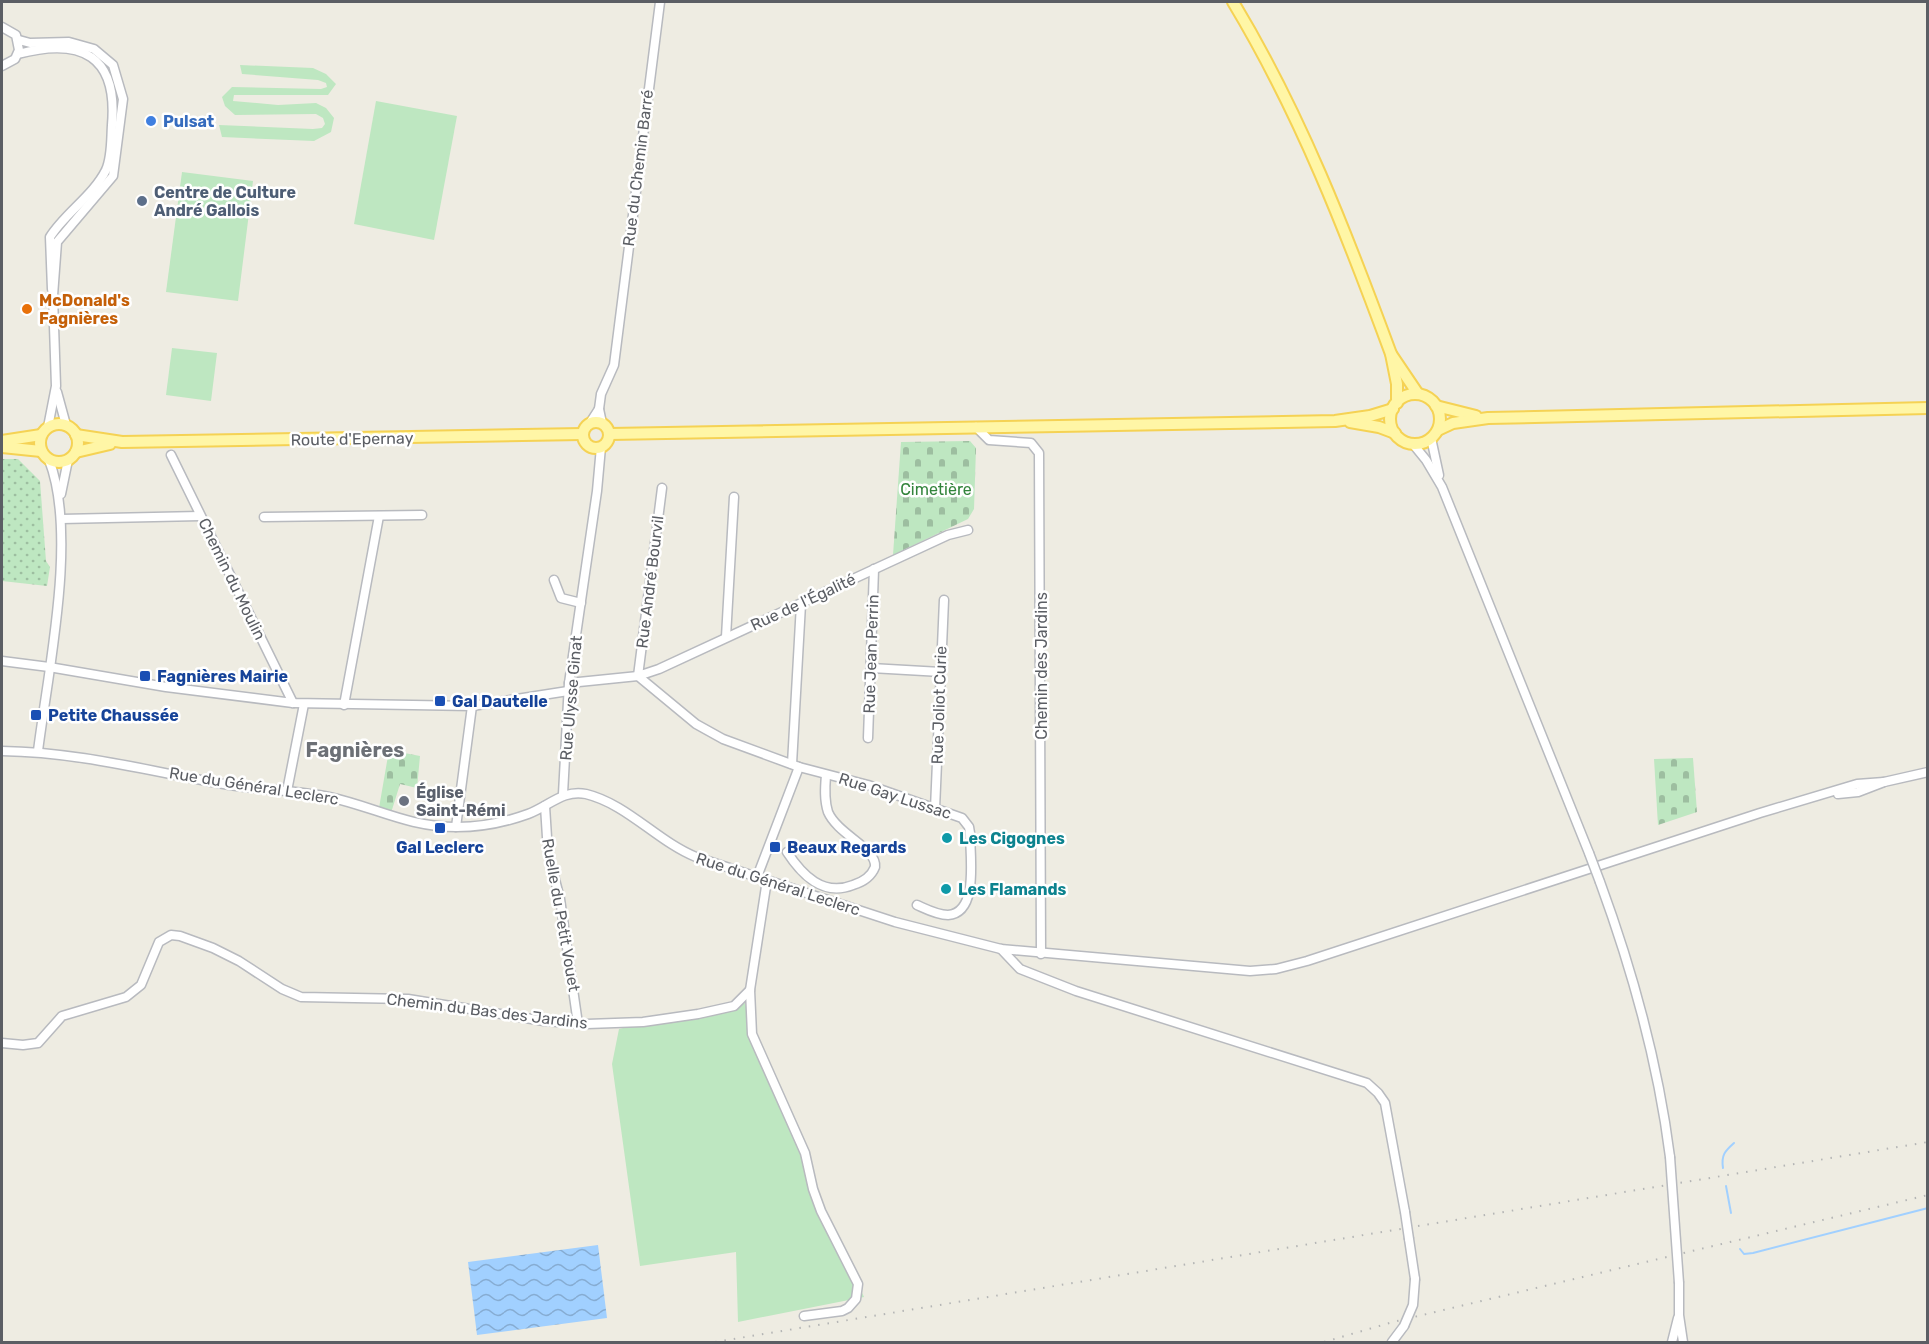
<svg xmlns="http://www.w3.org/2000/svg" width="1929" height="1344" viewBox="0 0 1929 1344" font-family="Rubik,sans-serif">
<defs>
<pattern id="cemetery-stones" width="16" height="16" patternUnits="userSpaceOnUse" patternTransform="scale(1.5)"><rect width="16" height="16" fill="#bee7c1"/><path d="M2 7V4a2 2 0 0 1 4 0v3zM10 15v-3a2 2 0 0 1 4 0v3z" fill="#9dbea0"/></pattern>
<pattern id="park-dots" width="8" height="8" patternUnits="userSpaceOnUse" patternTransform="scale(1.5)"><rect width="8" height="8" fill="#bee7c1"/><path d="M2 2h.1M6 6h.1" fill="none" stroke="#9dbea0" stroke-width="1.8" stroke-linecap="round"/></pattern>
<pattern id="water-waves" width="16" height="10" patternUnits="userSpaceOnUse" patternTransform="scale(1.5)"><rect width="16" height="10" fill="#a1d0ff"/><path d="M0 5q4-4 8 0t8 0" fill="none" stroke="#86acd2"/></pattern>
</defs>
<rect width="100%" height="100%" fill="#eeece2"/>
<!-- cemetery -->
<g fill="url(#cemetery-stones)">
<polygon points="970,441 976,448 974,509 968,519 893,555 901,442"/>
<polygon points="389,750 420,756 417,788 400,784 391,813 379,808"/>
<polygon points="1693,758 1697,812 1658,825 1654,759"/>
</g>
<!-- park -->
<polygon fill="url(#park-dots)" points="2,459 18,459 40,481 46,561 50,567 47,586 2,581"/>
<!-- garden -->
<g fill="#bee7c1">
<polygon points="240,65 313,68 326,74 336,84 328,95 234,95 233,101 278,105 316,103 326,108 334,118 331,132 314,141 222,137 219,125 313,129 322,128 325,124 323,118 316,114 235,115 225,106 222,97 232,87 321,89 327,87 326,83 318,80 242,74"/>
<polygon points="376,101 457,116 434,240 354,224"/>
<polygon points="182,172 253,181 238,301 166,292"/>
<polygon points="172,348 217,353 211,401 166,395"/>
<polygon points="743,999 839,1244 864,1297 738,1322 736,1252 640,1266 612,1064 619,1029"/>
</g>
<!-- water -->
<polygon fill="url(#water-waves)" points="598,1245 607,1318 477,1335 468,1262"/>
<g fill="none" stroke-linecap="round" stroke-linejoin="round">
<!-- stream -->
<g stroke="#a1d0ff" stroke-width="2">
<path d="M1723 1168C1721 1155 1725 1151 1734 1143"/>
<polyline points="1726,1186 1731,1213"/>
<polyline points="1740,1249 1744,1254 1753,1253 1928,1208"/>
</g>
<!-- minor casing -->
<g stroke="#b8babf" stroke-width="11">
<g id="minor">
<polyline points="2,27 16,35 19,50 15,59 2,66"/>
<polyline points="19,40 30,43 69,42 94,49 113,65 123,99 113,176 57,242 53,296 56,386 48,427"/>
<path d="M18 54C82 37 118 56 112 125 111 140 112 157 106 170 93 196 65 213 50 237L52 289"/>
<polyline points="57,392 66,425"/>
<polyline points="599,409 601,394 614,365 660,2"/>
<polyline points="590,423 599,409 602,423"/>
<polyline points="976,427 989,440 1031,443 1039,453 1041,954"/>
<polyline points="1431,438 1439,475"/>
<polyline points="1413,444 1426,460 1442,487 1589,853"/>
<polyline points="171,455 293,703"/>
<polyline points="662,488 638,676 659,669 948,535 968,530"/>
<polyline points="61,494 68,460"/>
<polyline points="264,517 422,515"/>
<polyline points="61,519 200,516"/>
<polyline points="554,580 561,598 581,603"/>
<polyline points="726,637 734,497"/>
<polyline points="2,661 49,667 166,687 293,703 472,706 568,691"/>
<polyline points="871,668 941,672"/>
<path d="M569 683 638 676 696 724 723 739 799 767 868 785 962 818 969 827 970 833C970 856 979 913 948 915 937 915 926 909 917 905"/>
<polyline points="344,705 379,516"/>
<polyline points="868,738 874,569"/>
<path d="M2 751C74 752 141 769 212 782 251 790 291 789 329 797 375 807 407 827 457 827 480 827 506 822 528 814 548 807 563 789 586 794 627 804 657 841 696 857L895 922 1001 949 1250 971 1276 969 1307 961 1760 813 1857 784 1884 782"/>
<path d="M38 751C48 671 78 534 49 460"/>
<polyline points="792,764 801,604"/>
<polyline points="287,791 304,704"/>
<polyline points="563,794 569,683 597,491 601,447"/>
<polyline points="1838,794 1858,792 1884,782 1928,772"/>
<polyline points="545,806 548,853 560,899 578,1024"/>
<polyline points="935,809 944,600"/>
<polyline points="456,827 472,706"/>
<path d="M787 852C802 875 823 897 853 885 863 882 871 877 875 867 877 848 838 835 828 812 824 800 825 787 826 775"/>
<polyline points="757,877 799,767"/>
<polyline points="767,880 750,990 752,1034 805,1153 813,1189 821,1211 858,1284 856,1299 848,1308 842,1311 804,1316"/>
<path d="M1600 882C1633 972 1658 1062 1670 1157"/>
<polyline points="1001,949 1020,969 1076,991 1367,1083 1378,1093 1385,1103 1405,1212"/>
<polyline points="2,1043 23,1045 38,1043 62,1016 126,997 141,985 159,942 171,935 180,936 213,948 239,961 282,989 301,997 408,999 544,1021 587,1024 643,1022 698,1014 734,1006 750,990"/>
<polyline points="1409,1239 1415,1279"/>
<polyline points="1679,1283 1679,1315 1683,1342"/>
<polyline points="1392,1342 1404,1326"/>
<polyline points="1672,1342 1678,1318"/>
</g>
</g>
<!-- major casing -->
<g stroke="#f5d254" stroke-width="14">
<g id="major">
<path d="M1233 2C1300 113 1346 232 1391 354L1397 384V403"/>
<polyline points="1391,354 1418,394"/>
<circle cx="1415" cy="419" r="25"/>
<polyline points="1436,406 1476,416"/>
<circle cx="596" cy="435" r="13"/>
<polyline points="1350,422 1379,427 1395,433"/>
<circle cx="59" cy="443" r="19"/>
<polyline points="1438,430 1453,423 1488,418 1928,408"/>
<polyline points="610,434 1335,421 1370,416 1393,409"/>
<polyline points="76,435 122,442 582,434"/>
<polyline points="2,441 41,435"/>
<polyline points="2,447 41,451"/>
<polyline points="76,452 110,444"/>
</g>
</g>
<!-- minor -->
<use href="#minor" stroke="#fff" stroke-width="8"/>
<!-- major -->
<use href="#major" stroke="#fff6a6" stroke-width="10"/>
<!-- rail -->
<g stroke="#b4b5b5" stroke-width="2" stroke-dasharray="1.5 8" stroke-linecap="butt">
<polyline points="715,1342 1928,1142"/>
<polyline points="1324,1342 1393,1322 1928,1195"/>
</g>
<!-- minor-bridge casing -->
<g stroke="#b8babf" stroke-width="11" stroke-linecap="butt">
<g id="minor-bridge">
<polyline points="1589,853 1600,882"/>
<polyline points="1670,1157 1679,1283"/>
<polyline points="1405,1212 1409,1239"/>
<polyline points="1404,1326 1413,1305 1415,1279"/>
</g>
</g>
<!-- minor-bridge -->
<use href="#minor-bridge" stroke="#fff" stroke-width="8"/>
</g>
<!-- markers -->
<circle fill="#3f7fe0" stroke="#fff" stroke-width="2" cx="151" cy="121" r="6"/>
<circle fill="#5c6f8a" stroke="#fff" stroke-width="2" cx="142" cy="201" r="6"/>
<circle fill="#e8710a" stroke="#fff" stroke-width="2" cx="27" cy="309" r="6"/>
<g fill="#1a4fb4" stroke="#fff" stroke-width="2">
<rect x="139" y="670" width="12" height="12" rx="3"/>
<rect x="434" y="695" width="12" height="12" rx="3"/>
<rect x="30" y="709" width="12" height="12" rx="3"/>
<rect x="434" y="822" width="12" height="12" rx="3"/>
<rect x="769" y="841" width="12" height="12" rx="3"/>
</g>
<circle fill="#6b7280" stroke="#fff" stroke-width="2" cx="404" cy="801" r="6"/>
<g fill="#0f9aa8" stroke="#fff" stroke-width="2">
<circle cx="947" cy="838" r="6"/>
<circle cx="946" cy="889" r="6"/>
</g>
<g text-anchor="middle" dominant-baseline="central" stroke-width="5" stroke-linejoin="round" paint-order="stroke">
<!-- shop labels -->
<g font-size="16" font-weight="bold" fill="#366cbe" stroke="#fff" text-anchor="start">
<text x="163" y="121">Pulsat</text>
</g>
<!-- street labels -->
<g font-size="16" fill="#5b5e64" stroke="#fff">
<text transform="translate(638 168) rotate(-83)">Rue du Chemin Barré</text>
<text transform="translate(352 439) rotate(-1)">Route d'Epernay</text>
<text transform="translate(232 579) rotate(64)">Chemin du Moulin</text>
<text transform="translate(650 582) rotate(-83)">Rue André Bourvil</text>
<text transform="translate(803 602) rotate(-25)">Rue de l'Égalité</text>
<text transform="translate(871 654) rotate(-88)">Rue Jean Perrin</text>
<text transform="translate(1041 666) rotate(-90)">Chemin des Jardins</text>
<text transform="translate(571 698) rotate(-85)">Rue Ulysse Ginat</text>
<text transform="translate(939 705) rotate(-88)">Rue Joliot Curie</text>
<text transform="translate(254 786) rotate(9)">Rue du Général Leclerc</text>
<text transform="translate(895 796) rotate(18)">Rue Gay Lussac</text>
<text transform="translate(778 884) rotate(18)">Rue du Général Leclerc</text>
<text transform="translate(561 915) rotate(80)">Ruelle du Petit Vouet</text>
<text transform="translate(487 1011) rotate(7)">Chemin du Bas des Jardins</text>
</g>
<!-- service labels -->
<g font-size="16" font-weight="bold" fill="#4e5e75" stroke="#fff" text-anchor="start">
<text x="154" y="192">Centre de Culture<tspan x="154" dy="18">André Gallois</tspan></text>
</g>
<!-- food labels -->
<g font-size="16" font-weight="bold" fill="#c56008" stroke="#fff" text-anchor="start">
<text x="39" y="300">McDonald's<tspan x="39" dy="18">Fagnières</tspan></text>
</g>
<!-- park labels -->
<g font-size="16" fill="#32843b" stroke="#fff">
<text x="936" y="489">Cimetière</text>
</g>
<!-- transit labels -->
<g font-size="16" font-weight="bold" fill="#164399" stroke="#fff" text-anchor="start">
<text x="157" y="676">Fagnières Mairie</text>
<text x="452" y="701">Gal Dautelle</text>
<text x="48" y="715">Petite Chaussée</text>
<text x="440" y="847" text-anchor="middle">Gal Leclerc</text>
<text x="787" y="847">Beaux Regards</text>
</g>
<!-- worship labels -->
<g font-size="16" font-weight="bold" fill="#5b616d" stroke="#fff" text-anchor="start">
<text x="416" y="792">Église<tspan x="416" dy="18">Saint-Rémi</tspan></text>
</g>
<!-- culture labels -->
<g font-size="16" font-weight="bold" fill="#0d838f" stroke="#fff" text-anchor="start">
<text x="959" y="838">Les Cigognes</text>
<text x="958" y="889">Les Flamands</text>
</g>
<!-- quarter labels -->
<g font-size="20" font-weight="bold" fill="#6c7076" stroke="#fff">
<text x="355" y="750">Fagnières</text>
</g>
</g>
<!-- border -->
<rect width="1929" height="1344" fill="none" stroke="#5b5e64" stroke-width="6"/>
</svg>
